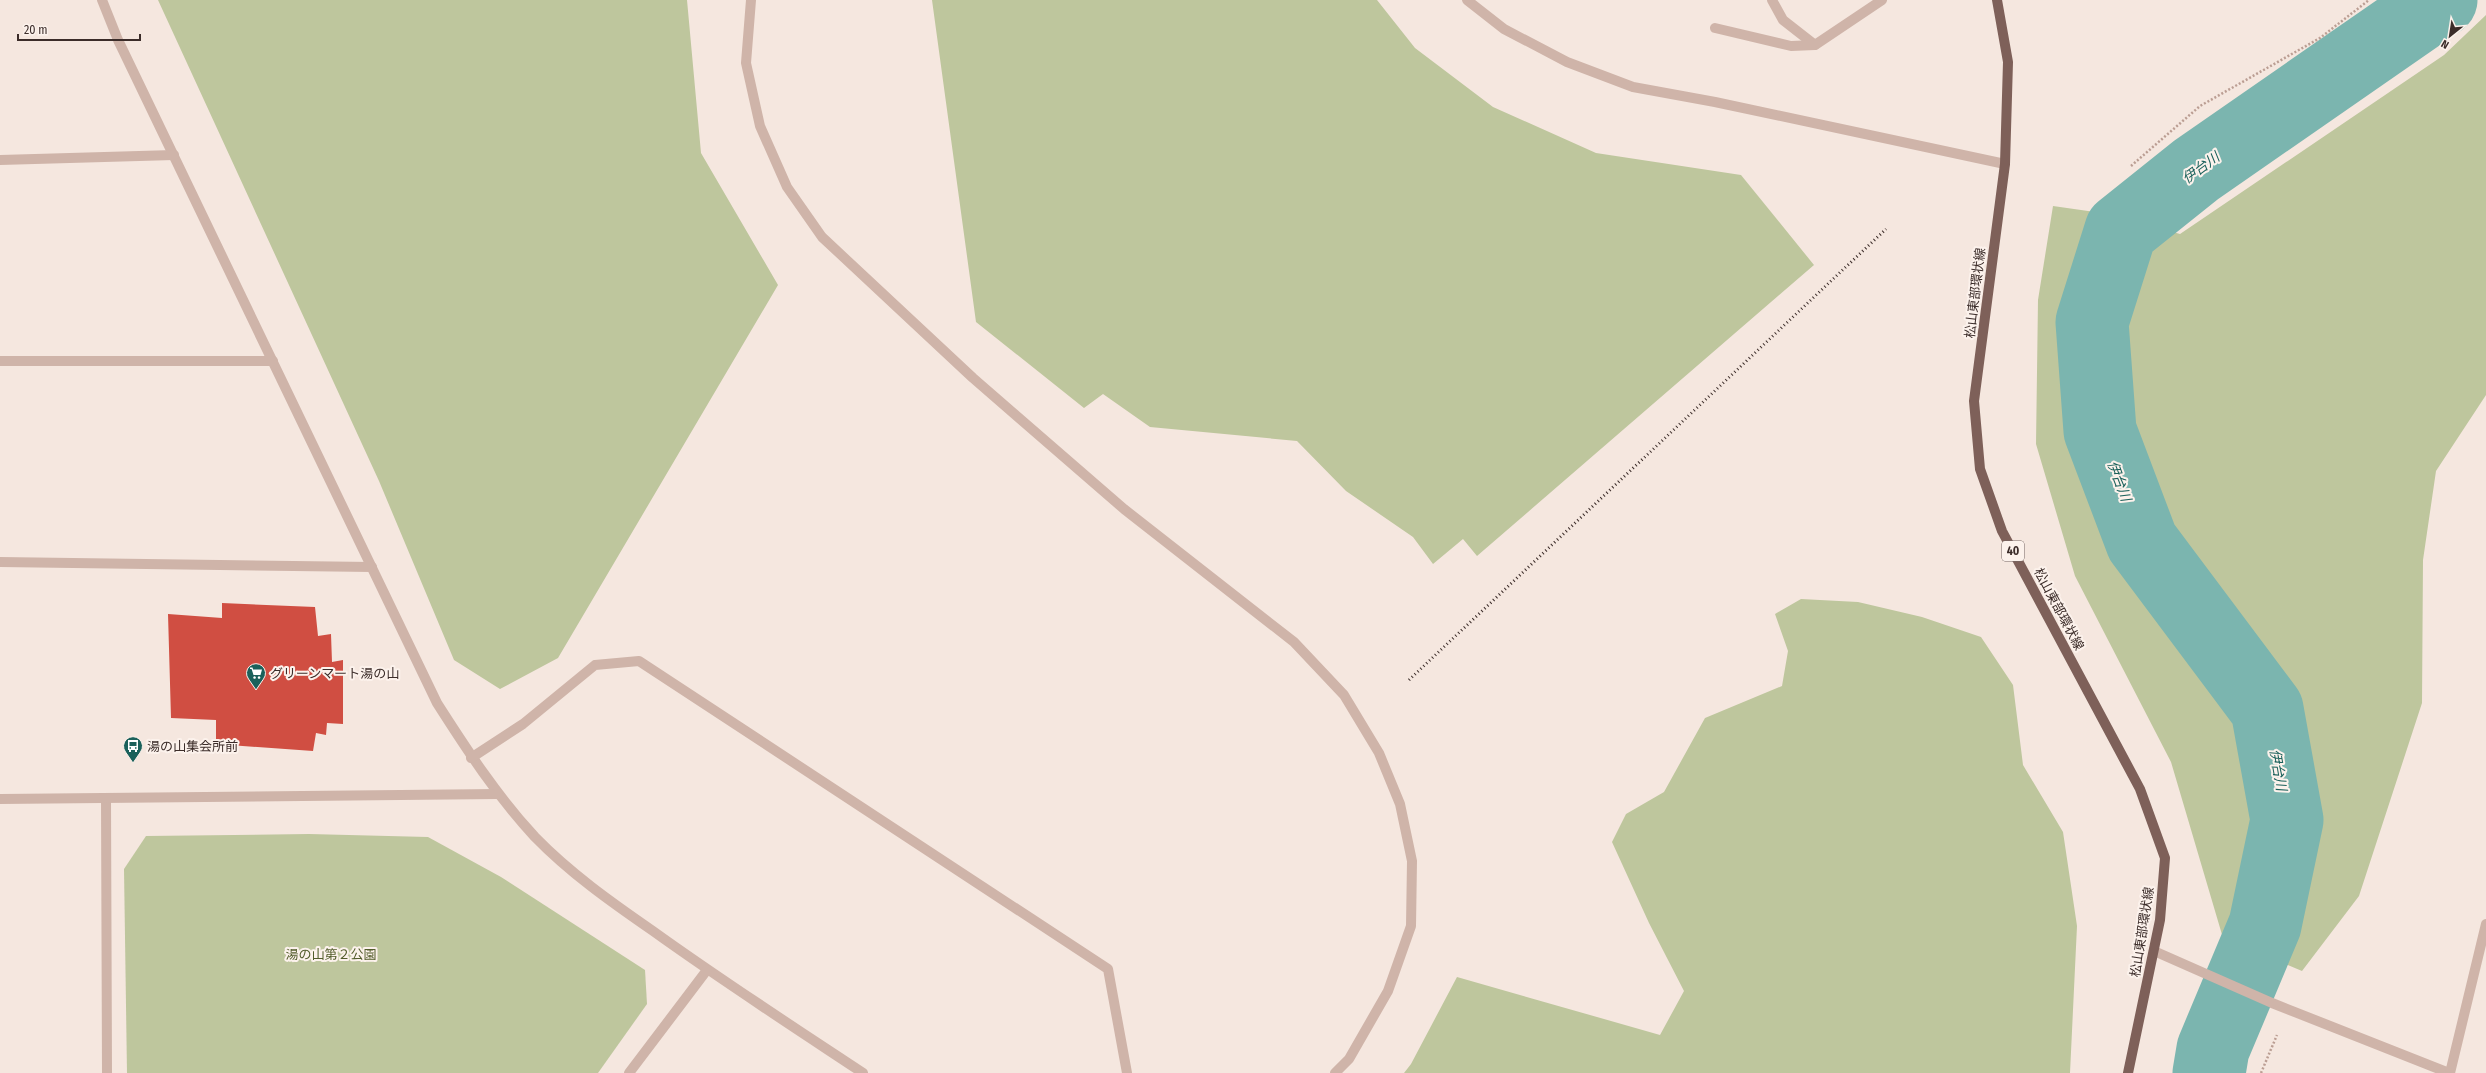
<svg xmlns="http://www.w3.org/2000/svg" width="2486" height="1073" viewBox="0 0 2486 1073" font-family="'Fira Sans Condensed','Noto Sans JP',sans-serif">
<rect width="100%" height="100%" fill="#f5e7df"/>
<!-- green -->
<g fill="#bec69d">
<polygon points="158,0 687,0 701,153 778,285 558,658 500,689 454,660 379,481"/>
<polygon points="932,0 1377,0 1415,48 1493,107 1596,153 1741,175 1814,265 1477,556 1463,539 1433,564 1413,537 1346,491 1297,441 1150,427 1103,394 1084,408 976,322"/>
<polygon points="2486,15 2486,395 2436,471 2423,560 2422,703 2359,896 2302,971 2223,938 2171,762 2075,576 2036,444 2038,300 2053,206 2109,214 2180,234 2444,55"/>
<polygon points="1801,599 1858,602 1922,617 1981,637 2013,685 2023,765 2063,832 2077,926 2070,1073 1404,1073 1411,1064 1457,977 1660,1035 1684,991 1649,923 1612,842 1626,814 1664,792 1705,718 1782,686 1788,651 1775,614"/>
<polygon points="309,834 428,837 501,877 645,970 647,1004 598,1073 127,1073 124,869 146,836"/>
</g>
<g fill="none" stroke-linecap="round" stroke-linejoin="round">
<!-- river -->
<polyline stroke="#7bb5af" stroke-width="73" points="2209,1073 2213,1049 2265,925 2287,820 2267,709 2142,542 2100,431 2092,322 2121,230 2196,170 2441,0"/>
</g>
<!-- building -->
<polygon fill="#d04e42" points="222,603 315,607 318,636 331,634 332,662 343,660 343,724 327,723 326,735 316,733 313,751 216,744 216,720 171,718 168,614 222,618"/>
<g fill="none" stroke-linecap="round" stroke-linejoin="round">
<!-- path -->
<g stroke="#bb9e93" stroke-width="2.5" stroke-dasharray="2 2" stroke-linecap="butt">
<polyline points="2131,166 2200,106 2320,38 2369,0"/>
<polyline points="2261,1073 2277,1035"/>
</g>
<!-- minor -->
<g stroke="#cfb4a9" stroke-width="10">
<path d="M102 0 118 40 437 703C467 750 497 796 535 837 570 873 611 902 653 931 721 980 792 1026 863 1073"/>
<polyline points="751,0 746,63 760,126 787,187 822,237 973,378 1124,509 1294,642 1344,695 1379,753 1400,804 1412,861 1411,926 1388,991 1349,1059 1335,1073"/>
<polyline points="1467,0 1504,29 1567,62 1633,87 1715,102 2005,164"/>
<polyline points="1772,0 1783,20 1815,45"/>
<polyline points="1715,28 1791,46 1815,45 1882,0"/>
<polyline points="0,160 174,155"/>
<polyline points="0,361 273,361"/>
<polyline points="0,562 372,567"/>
<polyline points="471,758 523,724 595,665 639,661 1108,969 1127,1073"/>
<polyline points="106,798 107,1073"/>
<polyline points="0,799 498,794"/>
<polyline points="2154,951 2272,1003 2449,1073"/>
<polyline points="629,1073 707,970"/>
<polyline points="2450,1073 2486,924"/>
</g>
<!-- major -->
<polyline stroke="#7e6059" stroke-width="10" points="1997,0 2008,62 2005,164 1974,401 1980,469 2002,531 2140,789 2165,858 2160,920 2128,1073"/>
<!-- rail -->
<polyline stroke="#3b2c29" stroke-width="3" stroke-dasharray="1 3" stroke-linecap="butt" points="1409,680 1886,229"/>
</g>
<!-- icons -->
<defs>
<g id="supermarket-pin" transform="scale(1)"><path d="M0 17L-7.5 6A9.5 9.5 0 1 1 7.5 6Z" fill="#1b615b" stroke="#fcf2ec"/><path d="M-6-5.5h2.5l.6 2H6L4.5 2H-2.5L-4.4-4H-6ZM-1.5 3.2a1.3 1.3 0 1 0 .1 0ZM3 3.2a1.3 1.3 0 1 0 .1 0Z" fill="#fff"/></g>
<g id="bus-pin" transform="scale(1)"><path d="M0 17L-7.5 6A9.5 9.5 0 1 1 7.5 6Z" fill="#1b615b" stroke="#fcf2ec"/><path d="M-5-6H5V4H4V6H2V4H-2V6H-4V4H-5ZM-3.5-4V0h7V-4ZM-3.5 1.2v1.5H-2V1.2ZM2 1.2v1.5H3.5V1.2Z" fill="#fff"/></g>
</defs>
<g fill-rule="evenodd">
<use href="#supermarket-pin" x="256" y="673"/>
<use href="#bus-pin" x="133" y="746"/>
</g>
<g text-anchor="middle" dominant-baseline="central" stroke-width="4" stroke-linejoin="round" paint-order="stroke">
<!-- shield labels -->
<rect fill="#fcf2ec" stroke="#756764" stroke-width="1" x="2002" y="541" width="22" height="20" rx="3"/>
<g font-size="12" font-weight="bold" fill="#3b2c29">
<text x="2013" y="551">40</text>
</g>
<!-- street labels -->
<g font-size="13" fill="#3b2c29" stroke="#fcf2ec">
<text transform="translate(1975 293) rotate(-83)">松山東部環状線</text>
<text transform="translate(2059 609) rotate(62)">松山東部環状線</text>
<text transform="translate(2142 932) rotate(-81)">松山東部環状線</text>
</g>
<!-- poi labels -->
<g font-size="13" fill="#3b2c29" stroke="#fcf2ec" text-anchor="start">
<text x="270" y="673">グリーンマート湯の山</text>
<text x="147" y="746">湯の山集会所前</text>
</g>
<!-- park labels -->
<g font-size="13" fill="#525c2b" stroke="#fcf2ec">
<text x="331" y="954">湯の山第２公園</text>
</g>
<!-- water labels -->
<g font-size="14" font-style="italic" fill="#1b615b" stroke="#fcf2ec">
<text transform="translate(2201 168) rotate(-36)">伊台川</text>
<text transform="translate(2119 481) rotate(69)">伊台川</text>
<text transform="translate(2278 770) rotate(80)">伊台川</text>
</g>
</g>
<!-- north arrow -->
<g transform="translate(2450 36) rotate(210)" stroke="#fcf2ec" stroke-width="3" paint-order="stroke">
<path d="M0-3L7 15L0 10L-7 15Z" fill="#3b2c29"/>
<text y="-6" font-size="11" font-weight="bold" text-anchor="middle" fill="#3b2c29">N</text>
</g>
<!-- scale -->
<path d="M18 34v6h122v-6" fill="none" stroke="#3b2c29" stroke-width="2"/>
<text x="24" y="34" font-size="12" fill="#3b2c29" stroke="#fcf2ec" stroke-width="3" paint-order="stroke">20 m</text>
</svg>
